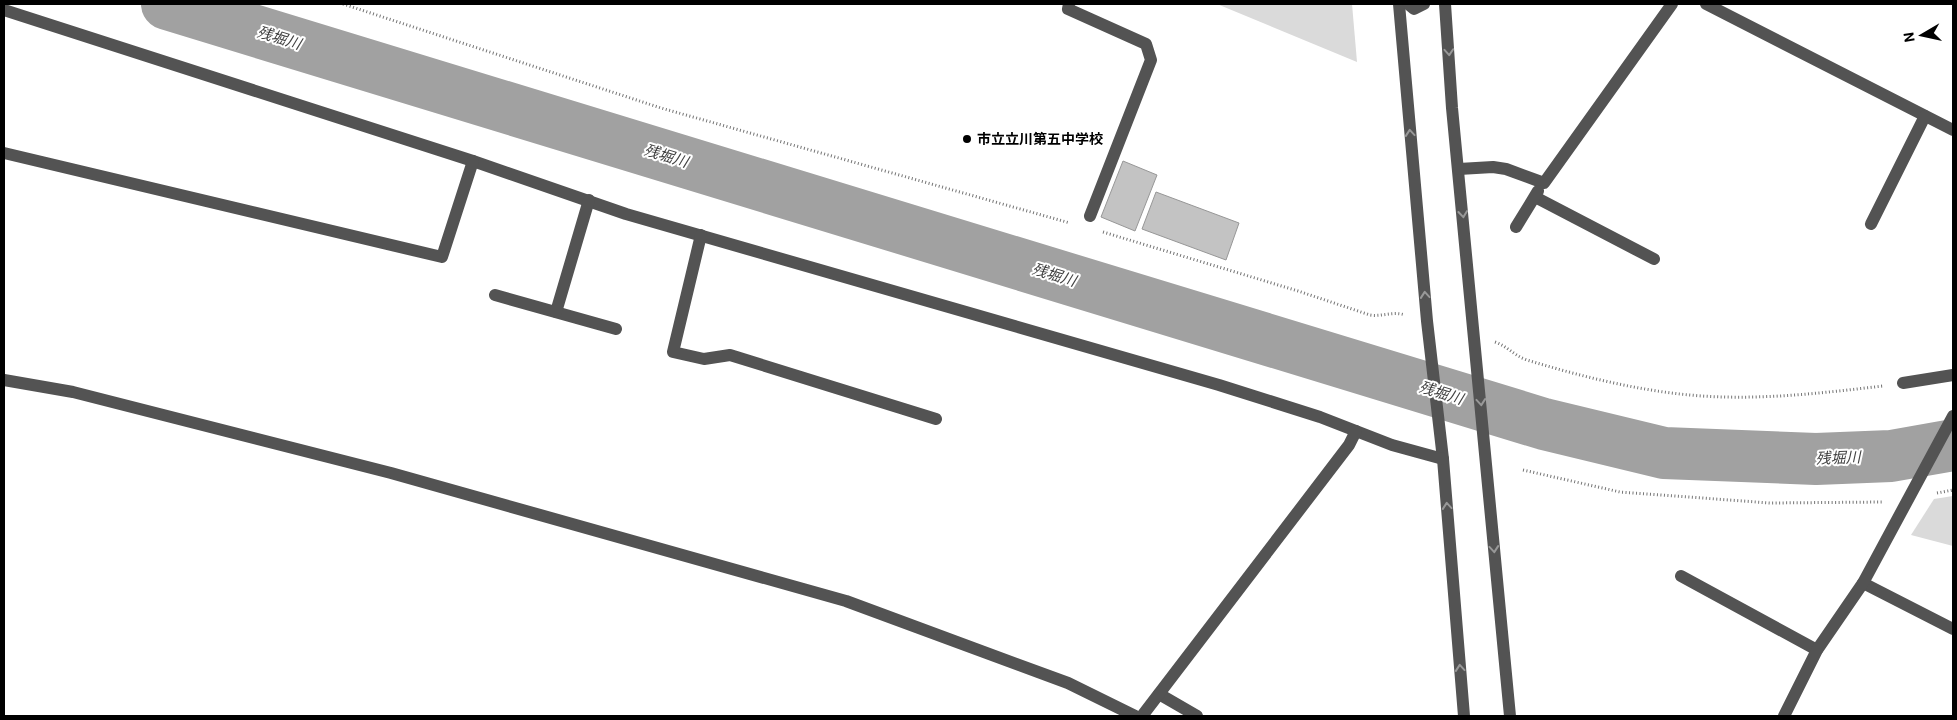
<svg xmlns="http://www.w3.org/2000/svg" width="1957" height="720" viewBox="0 0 1957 720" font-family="Roboto,'Noto Sans JP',sans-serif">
<rect width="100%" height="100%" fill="#fff"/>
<!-- green -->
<g fill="#dadada">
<polygon points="1217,4 1352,4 1357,62"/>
<polygon points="1953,496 1953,546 1911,535 1934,499"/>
</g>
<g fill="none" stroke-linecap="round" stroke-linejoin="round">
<!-- river -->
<polyline stroke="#a1a1a1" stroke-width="52" points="167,4 1544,424 1664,453 1816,459 1891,456 1953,445"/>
</g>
<!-- building -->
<g fill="#c3c3c3" stroke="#979797">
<polygon points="1123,161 1157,175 1135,231 1101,217"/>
<polygon points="1156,192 1239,223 1226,260 1142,229"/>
</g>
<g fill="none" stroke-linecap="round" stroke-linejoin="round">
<!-- path -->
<g stroke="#757575" stroke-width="3" stroke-dasharray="1 2.5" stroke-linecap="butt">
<polyline points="343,4 661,108 1070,223"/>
<path d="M1103 232 1298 291 1370 315C1382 317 1393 311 1405 315"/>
<path d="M1495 342C1507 346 1513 355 1527 360 1583 377 1643 392 1702 396 1764 400 1822 393 1883 386"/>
<polyline points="1523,470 1620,492 1770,503 1882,502"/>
<polyline points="1937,493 1953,490"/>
</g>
<!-- minor -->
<g stroke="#535353" stroke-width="12">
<polyline points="1069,4 1068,9 1146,44 1151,60 1090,216"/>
<polyline points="1399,4 1427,321 1443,459 1464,716"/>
<polyline points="1408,4 1414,9 1424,4"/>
<polyline points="1445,4 1452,108 1510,716"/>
<polyline points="1706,4 1953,130"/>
<polyline points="4,10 473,161 626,214 1219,385 1320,417 1392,445 1443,459"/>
<polyline points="4,153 442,257 473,161"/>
<polyline points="1459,169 1493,167 1506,169 1544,183 1672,4"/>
<polyline points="1535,197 1654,259"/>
<polyline points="1871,224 1925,116"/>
<polyline points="1516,227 1538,191"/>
<polyline points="701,235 673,352 704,359 730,355 936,419"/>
<polyline points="495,295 616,329"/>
<polyline points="556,312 589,200"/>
<polyline points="4,380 73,392 391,473 846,601 1068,683 1135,716"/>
<polyline points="1903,383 1953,375"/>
<polyline points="1681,576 1817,650"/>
<polyline points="1863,583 1953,629"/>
<polyline points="1159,694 1197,716"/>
<polyline points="1142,716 1349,445 1356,431"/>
<polyline points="1784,716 1817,650 1863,583 1953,416"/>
</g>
</g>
<!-- one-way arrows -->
<defs><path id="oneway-chevron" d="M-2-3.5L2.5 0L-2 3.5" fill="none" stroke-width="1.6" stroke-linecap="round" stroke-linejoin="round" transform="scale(1.25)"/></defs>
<g stroke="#989898">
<use href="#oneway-chevron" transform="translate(1449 52) rotate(86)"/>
<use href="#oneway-chevron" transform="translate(1410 133) rotate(-95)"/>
<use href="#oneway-chevron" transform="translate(1463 214) rotate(84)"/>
<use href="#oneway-chevron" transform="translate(1425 295) rotate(-95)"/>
<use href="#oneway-chevron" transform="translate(1481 402) rotate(85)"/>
<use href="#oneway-chevron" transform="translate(1447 506) rotate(-95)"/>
<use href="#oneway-chevron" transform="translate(1494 549) rotate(85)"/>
<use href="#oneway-chevron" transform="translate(1460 668) rotate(-95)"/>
</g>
<!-- markers -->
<circle fill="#000" stroke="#fff" stroke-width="2" cx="967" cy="139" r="5"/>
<g text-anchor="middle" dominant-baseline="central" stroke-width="4" stroke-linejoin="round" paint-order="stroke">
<!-- poi labels -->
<g font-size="14" font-weight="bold" fill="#000" stroke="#fff" text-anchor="start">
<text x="977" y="139">市立立川第五中学校</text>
</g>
<!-- water labels -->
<g font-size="15" font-style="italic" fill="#424242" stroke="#fff">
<text transform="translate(279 38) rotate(17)">残堀川</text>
<text transform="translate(666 156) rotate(17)">残堀川</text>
<text transform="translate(1054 275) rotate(17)">残堀川</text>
<text transform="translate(1441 393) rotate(17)">残堀川</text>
<text transform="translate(1838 458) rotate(-2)">残堀川</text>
</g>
</g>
<!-- border -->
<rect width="1957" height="720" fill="none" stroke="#000000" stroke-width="10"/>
<!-- north arrow -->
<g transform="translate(1922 35) rotate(261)" stroke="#ffffff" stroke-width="4" paint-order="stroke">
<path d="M0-4L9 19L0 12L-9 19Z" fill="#000000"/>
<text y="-8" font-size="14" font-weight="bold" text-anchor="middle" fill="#000000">N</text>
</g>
</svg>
